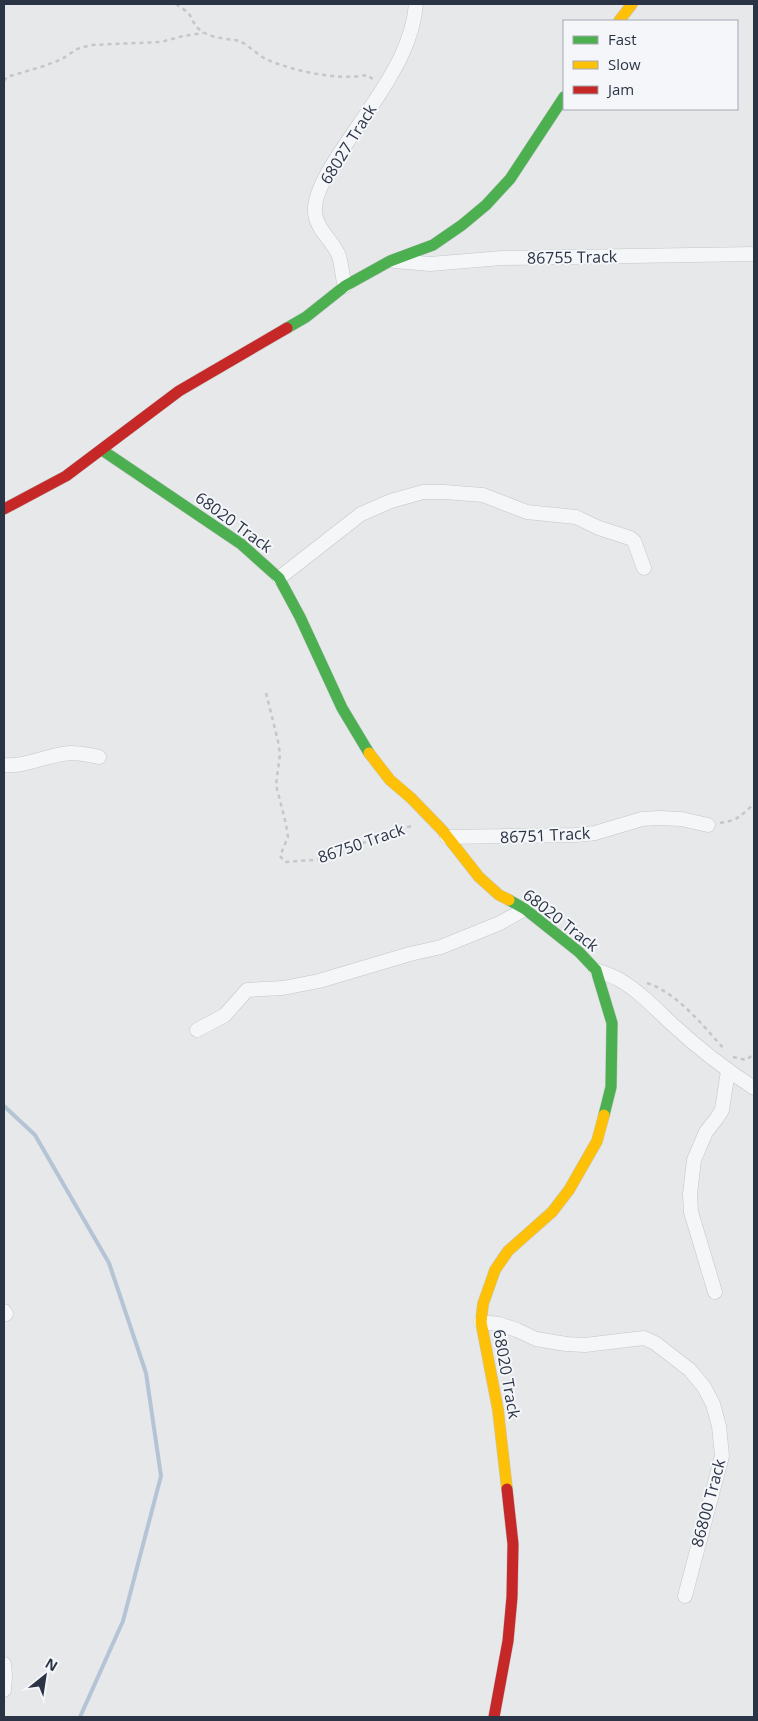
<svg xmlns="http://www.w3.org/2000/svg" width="758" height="1721" viewBox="0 0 758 1721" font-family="'Open Sans',sans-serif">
<rect width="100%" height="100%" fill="#e6e8ea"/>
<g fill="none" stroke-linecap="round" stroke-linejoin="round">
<!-- stream -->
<polyline stroke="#b4c4d5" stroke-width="4" points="4,1106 35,1135 109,1263 146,1373 161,1476 123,1621 80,1717"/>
<!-- street casing -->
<g stroke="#c4c6c8" stroke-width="15">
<g id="street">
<polyline points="395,261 430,264 502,258 754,254"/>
<path d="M345 286C342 276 342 266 339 256 333 241 317 230 315 213 312 185 354 134 369 110 391 77 413 43 416 4"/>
<polyline points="279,578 361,514 391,501 423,492 444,492 483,495 527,512 576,517 599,528 630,538 634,541 644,568"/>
<path d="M4 765C27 767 48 754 71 753 81 753 90 755 99 757"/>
<polyline points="447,837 575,835 595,833 642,819 659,818 681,819 708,825"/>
<path d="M596 970C604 973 613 976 620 980 640 992 656 1009 673 1025 698 1048 725 1069 754 1088"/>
<polyline points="197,1030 225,1015 247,990 283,988 319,981 410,954 441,947 500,923 525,909"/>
<polyline points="715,1292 691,1212 690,1194 694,1160 706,1132 717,1118 722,1110 728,1071"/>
<polyline points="4,1311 6,1314"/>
<polyline points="481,1322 499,1324 517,1330 536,1339 566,1344 585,1345 644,1338 655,1343 690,1370 704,1387 713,1404 719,1426 722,1456 685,1596"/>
<polyline points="4,1664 5,1677 4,1690"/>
</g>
</g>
<!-- fast casing -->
<g stroke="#c4c6c8" stroke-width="12">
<g id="fast">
<polyline points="287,328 306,317 345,286 390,261 433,245 462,225 486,205 510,179 564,97"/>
<polyline points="102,450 241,544 279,578 300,617 342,708 369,753"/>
<polyline points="509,900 525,909 579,952 596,970 612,1023 611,1087 604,1115"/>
</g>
</g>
<!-- slow casing -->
<g stroke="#c4c6c8" stroke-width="12">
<g id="slow">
<polyline points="619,21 632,4"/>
<polyline points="369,753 390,780 411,798 442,830 479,877 499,895 509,900"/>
<polyline points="507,1489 498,1410 481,1322 483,1304 495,1270 508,1251 552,1212 569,1190 597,1141 604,1115"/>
</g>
</g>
<!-- jam casing -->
<g stroke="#c4c6c8" stroke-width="12">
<g id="jam">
<polyline points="4,509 66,476 179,391 287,328"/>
<polyline points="494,1717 508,1641 512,1597 513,1544 507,1489"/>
</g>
</g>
<!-- path -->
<g stroke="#c5c6ca" stroke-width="2.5" stroke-dasharray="4 4" stroke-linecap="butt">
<path d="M176 4C180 7 185 10 188 13 193 18 193 25 199 29 210 39 226 38 239 41 248 44 258 56 268 60 293 71 340 81 367 75L374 80"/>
<polyline points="4,81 7,77 44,66 62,59 77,49 91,45 161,42 183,36 203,33"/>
<polyline points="266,693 278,741 280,754 276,785 286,824 288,837 280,856 285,862 325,859 387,833 415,825"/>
<path d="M720 823C739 820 740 816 754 804"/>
<path d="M647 983C679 994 703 1026 725 1050"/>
<polyline points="733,1057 746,1060 754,1054"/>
</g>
<!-- street -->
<use href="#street" stroke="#f5f6f7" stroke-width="14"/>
<!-- fast -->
<use href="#fast" stroke="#4caf50" stroke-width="11"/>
<!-- slow -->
<use href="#slow" stroke="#ffc107" stroke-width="11"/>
<!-- jam -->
<use href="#jam" stroke="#c62828" stroke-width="11"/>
</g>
<g text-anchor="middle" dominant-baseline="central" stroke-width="4" stroke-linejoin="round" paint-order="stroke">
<!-- street labels -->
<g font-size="16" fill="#2b3445" stroke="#f4f6f9">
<text transform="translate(348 144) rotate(-58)">68027 Track</text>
<text transform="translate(572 257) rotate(-1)">86755 Track</text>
<text transform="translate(234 522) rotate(36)">68020 Track</text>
<text transform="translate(545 835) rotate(-3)">86751 Track</text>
<text transform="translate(361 843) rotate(-19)">86750 Track</text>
<text transform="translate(561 920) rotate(38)">68020 Track</text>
<text transform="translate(507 1374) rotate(80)">68020 Track</text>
<text transform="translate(708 1503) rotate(-75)">86800 Track</text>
</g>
</g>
<!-- border -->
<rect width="758" height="1721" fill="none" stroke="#2b3445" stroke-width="10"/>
<!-- legend -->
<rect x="563" y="20" width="175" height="90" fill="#f4f6f9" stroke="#a4a8b1"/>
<rect x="573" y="36" width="25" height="8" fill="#4caf50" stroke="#a4a8b1"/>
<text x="608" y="45" font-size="15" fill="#2b3445">Fast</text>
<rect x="573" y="61" width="25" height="8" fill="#ffc107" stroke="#a4a8b1"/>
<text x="608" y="70" font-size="15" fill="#2b3445">Slow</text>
<rect x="573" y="86" width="25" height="8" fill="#c62828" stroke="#a4a8b1"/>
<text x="608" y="95" font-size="15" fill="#2b3445">Jam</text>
<!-- north arrow -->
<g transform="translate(45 1676) rotate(30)" stroke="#f4f6f9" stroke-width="4" paint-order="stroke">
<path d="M0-4L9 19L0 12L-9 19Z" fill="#2b3445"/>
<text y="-8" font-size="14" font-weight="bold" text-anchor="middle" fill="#2b3445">N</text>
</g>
</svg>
